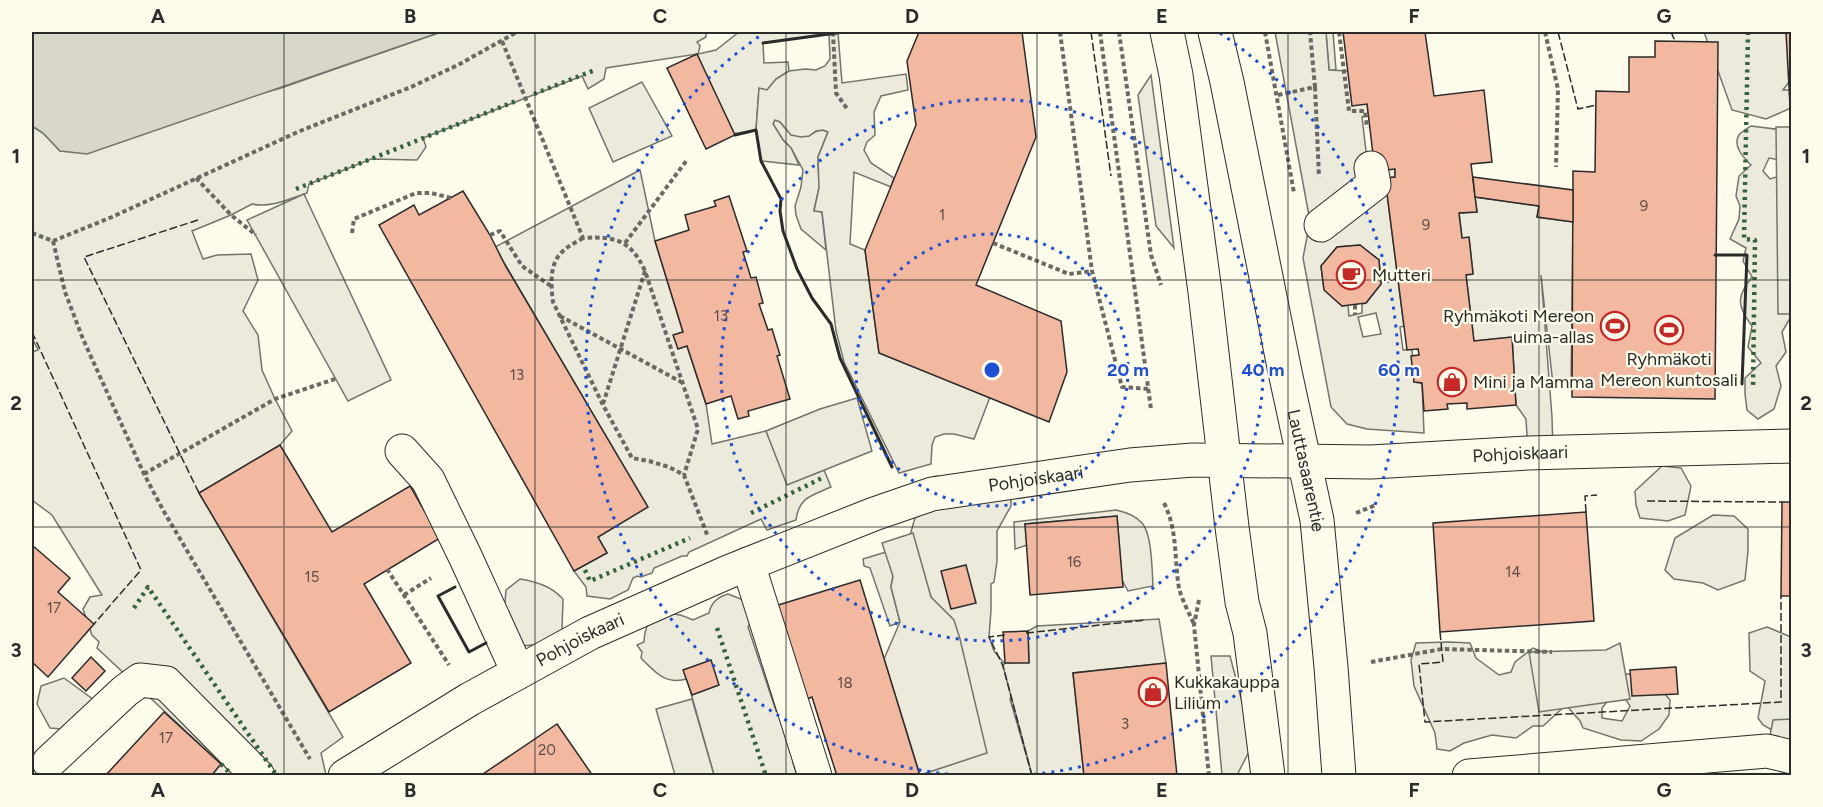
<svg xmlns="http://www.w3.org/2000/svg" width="1823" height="807" viewBox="0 0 1823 807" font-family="Figtree,sans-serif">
<rect width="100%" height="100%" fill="#fdfbea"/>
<!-- green -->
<g fill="#ecebdb" stroke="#74746e" stroke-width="1.5" fill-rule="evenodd">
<path d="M441 32H706V37L697 42 700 46 698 54 716 50 739 32H829V34L763 43 764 63 788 62 789 71 776 79 767 90 759 89 756 130 732 134 697 54 606 68 604 79 588 89 582 76 423 138 426 147 417 160 371 159 309 184 307 193C289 199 271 208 252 204L231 215 192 231 203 259 217 255 251 254 258 280 243 311 258 335 262 370 275 399 292 431 280 445 199 493 343 737 321 753 326 775H211L221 764 97 648 99 642 92 635 83 609 90 597 102 595 52 515 32 500V352L38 350 32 338V126L43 133 60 151 281 88Z"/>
<polygon points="1326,32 1333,32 1336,70 1329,70"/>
<polygon points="1704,32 1785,32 1791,40 1792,78 1783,90 1791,90 1791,108 1766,119 1732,110"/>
<path d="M775 120 780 121 784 127 809 136C815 132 820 128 828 132L818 157 819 188 814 210 822 212 826 250 801 229 796 215 795 206 801 187 803 170 791 148 783 140 773 124Z"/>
<path d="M1751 126 1783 130 1785 161 1769 158 1763 171 1770 179 1790 173 1792 315 1782 332 1786 352 1776 366 1781 386 1774 409 1758 419 1747 410 1745 394V378L1761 363 1748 347 1752 326C1737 306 1736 297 1752 277L1743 261 1746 248 1730 239 1739 219 1740 206 1736 196 1739 176 1751 165C1744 158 1732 146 1739 135 1741 132 1748 128 1751 126Z"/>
<path d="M640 170 655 241 683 332 674 335 687 346 706 404 712 444 766 431 780 465 812 475 824 470 831 487C811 496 799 497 796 520L767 530 761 519 689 552 687 556H682L654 568 652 573 641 577 637 576 633 578 628 590 610 599 587 596 586 587 574 571 607 553 598 537 647 507 495 247Z"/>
<polygon points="1662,466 1681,468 1691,486 1685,515 1668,521 1640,518 1636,505 1635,491"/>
<polygon points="936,476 963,479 1011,497 1011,506 997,531 997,561 994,582 991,584 991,610 989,637 994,651 1014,675 1017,685 1010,699 1032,775 920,775 967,759 931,597 908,542 915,518 902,514 912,484"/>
<path d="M1116 510C1125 512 1136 516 1142 523 1152 534 1152 570 1153 586L1128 591 1122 580 1117 516 1025 524 1027 545 1015 549 1014 522Z"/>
<polygon points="1713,515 1734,516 1748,529 1748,551 1745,580 1718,590 1703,583 1674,579 1665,570 1675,538"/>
<polygon points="886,552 893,576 891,587 900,622 890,626 870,568 864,566 863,559"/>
<path d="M520 579C537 582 551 586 563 599L562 630 538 646 532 645 522 646 504 615 506 590Z"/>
<path d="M728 594 746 601 752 620 748 627 776 711 786 716 801 755 793 763 797 775H714L687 679C665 685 655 672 641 658L642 652 637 645 644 642C645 610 669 609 693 620L709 613C711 602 718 597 728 594Z"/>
<polygon points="1767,627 1791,637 1791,741 1763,725 1758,718 1765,681 1750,671 1749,633"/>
<path d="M1449 642 1470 643 1476 658 1499 675 1511 672 1515 662 1533 648 1562 659 1645 678 1659 687 1670 700 1669 715 1659 729 1641 741 1621 740 1583 728 1580 721 1566 705 1543 726H1533L1516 738 1492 735 1464 743 1450 751 1437 749 1435 733 1414 686 1411 660 1416 643ZM1615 692H1621L1630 706 1622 721 1602 718V708Z"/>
<polygon points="1211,656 1230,656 1253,744 1237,775 1222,775"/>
<polygon points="64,678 94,700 74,730 50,728 37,704 41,686"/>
</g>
<!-- parking -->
<g fill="#eceadb" stroke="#74746e" stroke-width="1.5" fill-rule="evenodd">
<path d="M1275 32H1326L1329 70 1348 71 1367 104 1369 116 1362 117 1368 168 1375 171 1395 169V177L1385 178 1404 326 1400 327 1403 350 1412 349 1414 382 1422 383 1424 433 1367 429 1347 424 1331 407 1303 258 1310 221ZM1360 245 1379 260 1381 284 1366 303 1362 304V313L1349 316 1348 305 1342 306 1324 290 1321 266 1337 247ZM1376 313 1381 334 1363 337 1358 317Z"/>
<polygon points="838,33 842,83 906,74 908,90 881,96 874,112 875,135 867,142 864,150 871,163 894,178 891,187 854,172 850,244 865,250 879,353 990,397 974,439 954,434 944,434 935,437 932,445 931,464 899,473 844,362 836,331 822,212 814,211 819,188 818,157 828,132 823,130 816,131 809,136 801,137 791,135 780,122 775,120 773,124 783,140 791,148 799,165 761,161 756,130 759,88 767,90 776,79 789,71 805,69 816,70 825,66 830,59 829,34"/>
<polygon points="1151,75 1174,248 1156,226 1138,95"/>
<polygon points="642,82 672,136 613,162 589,108"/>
<polygon points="1776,127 1791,127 1791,314 1778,314"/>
<polygon points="304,194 391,380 348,401 247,220"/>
<polygon points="1475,197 1539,206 1537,217 1573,222 1571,387 1553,385 1541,275 1552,417 1553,452 1528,453 1526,419 1516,405 1512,337 1474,341 1466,275 1473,273 1469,238 1462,238 1459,213 1477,212"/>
<polygon points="857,398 872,451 787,485 766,431 820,409"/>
<polygon points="913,533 931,597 954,620 960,639 987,753 920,775 884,659 900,622 891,587 893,576 882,543"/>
<polygon points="1159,619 1166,663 1073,673 1084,775 1032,775 1003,666 1005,663 1029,662 1028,631 1037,626"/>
<polygon points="1620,643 1630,699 1539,712 1529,652 1606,650"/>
<polygon points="692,699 714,775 675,775 656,709"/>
<polygon points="1791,719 1791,757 1767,751 1773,720"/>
</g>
<!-- water -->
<polygon fill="#d8d7c9" stroke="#74746e" stroke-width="1.5" points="32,32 441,32 87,154 60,151 43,133 32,126"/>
<!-- building -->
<g fill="#f2b8a0" stroke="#2b2b2b" stroke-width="1.5">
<polygon points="919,32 1022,32 1036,137 976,285 1061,321 1067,372 1049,422 879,353 865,250 916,125 907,61"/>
<polygon points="1343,32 1425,32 1434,96 1484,90 1492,162 1471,164 1477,212 1459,213 1462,238 1469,237 1473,274 1466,275 1474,341 1512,337 1516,405 1467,409 1467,403 1447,404 1448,409 1424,411 1422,383 1414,382 1411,356 1419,355 1418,349 1407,350 1385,178 1395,177 1395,169 1375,171 1367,104 1352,106"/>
<polygon points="1786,32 1792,32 1791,124"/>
<polygon points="1655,41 1718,42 1715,399 1572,397 1573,171 1595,172 1596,91 1629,92 1629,57 1655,57"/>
<polygon points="697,54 735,135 706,149 667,68"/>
<polygon points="1473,177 1573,190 1573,222 1537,217 1539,206 1475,197"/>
<polygon points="463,191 490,235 505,265 648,507 598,537 607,553 574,571 379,225 414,205 419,215"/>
<polygon points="729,196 747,251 743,252 751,278 756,277 763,303 759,304 768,330 772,329 780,355 777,356 790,399 748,411 749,416 738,419 731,396 706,404 687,346 678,349 673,335 683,332 655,241 689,230 685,215 716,206 714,201"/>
<polygon points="1360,245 1379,260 1381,284 1366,303 1342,306 1324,290 1321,266 1337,247"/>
<polygon points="280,445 332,532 410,486 440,538 364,584 411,663 329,712 199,493"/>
<polygon points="1782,502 1792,502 1792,596 1781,596"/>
<polygon points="1586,512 1594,621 1440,632 1433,523"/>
<polygon points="1117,516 1123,587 1030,595 1025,524"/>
<polygon points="32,545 70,578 58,592 94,624 48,677 32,662"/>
<polygon points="966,565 976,603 951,609 941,571"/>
<polygon points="860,580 920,776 837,776 812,697 804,700 775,606"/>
<polygon points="1028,631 1029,663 1005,663 1003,632"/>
<polygon points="91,657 105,671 86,691 72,678"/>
<polygon points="711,660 719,685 692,695 683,670"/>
<polygon points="1166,663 1177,776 1084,776 1073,673"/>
<polygon points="1676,667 1678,694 1632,696 1630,670"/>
<polygon points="164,712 221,764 211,776 105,776"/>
<polygon points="557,724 593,776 480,776"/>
</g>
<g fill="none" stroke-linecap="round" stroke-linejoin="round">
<!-- minor casing -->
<g stroke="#2b2b2b" stroke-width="35">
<g id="minor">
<polyline points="1321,225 1374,184 1371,168"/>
<polyline points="402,451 428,480 465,556 518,672"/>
<polyline points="748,564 815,776"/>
<polyline points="49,762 125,691 140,680 166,683 258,776"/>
<path id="s1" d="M345 776 470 699 590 633 728 572 874 514 932 494 1130 465 1193 460 1371 462 1528 453 1792 446"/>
<polyline points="1469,776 1767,751 1792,757"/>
</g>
</g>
<!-- major casing -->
<g stroke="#2b2b2b" stroke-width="35">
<g id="major">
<polyline points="1167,32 1176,75 1205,292 1232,527 1242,602 1250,633 1268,776"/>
<path id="s2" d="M1215 32 1227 82 1285 372 1317 520 1331 667 1339 776"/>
</g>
</g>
<!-- path -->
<g stroke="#6a6964" stroke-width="4" stroke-dasharray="4.5 3" stroke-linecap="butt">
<polyline points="833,32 836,93 848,110"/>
<polyline points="1060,32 1092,271 1122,387 1149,389"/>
<polyline points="1100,32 1151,409"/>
<polyline points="1119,32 1151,255 1161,285"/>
<polyline points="1265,32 1294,193"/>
<polyline points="1339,32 1349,111 1365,111 1367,128"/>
<polyline points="1545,32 1558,89 1556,167"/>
<path d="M502 41 583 238C615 236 631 240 645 271L698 429 684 475"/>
<polyline points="1315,87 1319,177"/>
<polyline points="1278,95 1315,87 1310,32"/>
<polyline points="196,178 231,215 256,235"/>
<polyline points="32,233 53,241 112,217 300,131 411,87 458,65 517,32"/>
<polyline points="352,233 354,219 416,193 431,193 451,198"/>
<polyline points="490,235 500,231 522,266 551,286"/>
<path d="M583 238C576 242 568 246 562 252 549 264 551 286 553 302L603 405 632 458 649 461 669 467 684 475 708 537"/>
<polyline points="53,241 65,292 83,339 144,474 163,510 310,759"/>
<polyline points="625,243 687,160"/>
<polyline points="993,243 1069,274 1092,271"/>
<polyline points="1355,305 1355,315"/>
<polyline points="560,316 683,383"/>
<polyline points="603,404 645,271"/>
<polyline points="144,474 275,399 335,379"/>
<path d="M1164 503C1178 531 1174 559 1179 588 1182 600 1189 613 1194 624"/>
<polyline points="1356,513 1376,505 1375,503"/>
<polyline points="387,569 449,665"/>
<polyline points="404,595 431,578"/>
<polyline points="1199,600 1194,625 1209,776"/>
<polyline points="1371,662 1442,649 1552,652"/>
</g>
<!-- minor -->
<use href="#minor" stroke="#fdfbea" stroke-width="33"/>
<!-- major -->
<use href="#major" stroke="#fdfbea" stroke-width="33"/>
<!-- hedge -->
<g stroke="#34623c" stroke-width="4.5" stroke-dasharray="3 4.5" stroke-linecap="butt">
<polyline points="1748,32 1744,239 1755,240 1753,388"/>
<polyline points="534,94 595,70"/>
<polyline points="296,189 516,101"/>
<polyline points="751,513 822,478"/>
<polyline points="585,570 590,581 690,538"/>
<polyline points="134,608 148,587 277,776"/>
<polyline points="717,628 766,776"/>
<polyline points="221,764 233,776"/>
</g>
<!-- fence -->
<g stroke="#2b2b2b" stroke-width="1.5" stroke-dasharray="8 3" stroke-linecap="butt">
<polyline points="1091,32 1111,176"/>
<polyline points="1558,32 1578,109 1596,105"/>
<polyline points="1671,32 1675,41"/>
<polyline points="198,220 84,257 199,493"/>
<polyline points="32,332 141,570 94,624"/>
<polyline points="1647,501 1782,502"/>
<polyline points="1586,512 1585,496 1597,495"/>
<polyline points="1440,632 1443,662 1419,664 1425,722 1781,702 1781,596"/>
<polyline points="1026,633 1146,620"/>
<polyline points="1005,635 989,637 1003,666 1032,776"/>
</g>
<!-- wall -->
<g stroke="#2b2b2b" stroke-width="3">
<polyline points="763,43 844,32"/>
<polyline points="735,135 756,130 761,161 781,199 780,211 783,231 797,269 812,298 831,324 840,358 892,467"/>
<polyline points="1715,255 1747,255 1742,384"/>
<polyline points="455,587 438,596 469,652 486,643"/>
</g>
</g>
<!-- grid -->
<path fill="none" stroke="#2b2b2b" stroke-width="1.5" stroke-opacity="0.55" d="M284 32V776M535 32V776M786 32V776M1037 32V776M1288 32V776M1539 32V776M32 280H1792M32 527H1792"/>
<!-- distance rings -->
<g fill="none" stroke="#1d4ed8" stroke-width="3" stroke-dasharray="3 6">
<circle cx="992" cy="370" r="136"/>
<circle cx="992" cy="370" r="271"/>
<path d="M957 775A407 407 0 0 1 764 33M1220 33A407 407 0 0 1 1027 775"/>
</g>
<!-- icons -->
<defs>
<g id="cafe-ring" transform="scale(1.5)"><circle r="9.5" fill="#fdfbea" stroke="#c62828" stroke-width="1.5"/><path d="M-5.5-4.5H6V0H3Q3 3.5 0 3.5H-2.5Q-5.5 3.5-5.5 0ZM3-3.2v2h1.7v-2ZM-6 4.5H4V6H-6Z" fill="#c62828"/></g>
<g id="stadium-ring" transform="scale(1.5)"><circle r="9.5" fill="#fdfbea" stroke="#c62828" stroke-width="1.5"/><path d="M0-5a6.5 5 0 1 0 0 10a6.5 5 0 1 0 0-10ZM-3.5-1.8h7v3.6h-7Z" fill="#c62828"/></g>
<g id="shop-ring" transform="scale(1.5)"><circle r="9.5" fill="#fdfbea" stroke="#c62828" stroke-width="1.5"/><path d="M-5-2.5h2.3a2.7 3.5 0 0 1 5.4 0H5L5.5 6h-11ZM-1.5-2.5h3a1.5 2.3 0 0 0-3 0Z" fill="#c62828"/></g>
</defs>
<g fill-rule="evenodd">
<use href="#cafe-ring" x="1351" y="275"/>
<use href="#stadium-ring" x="1615" y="326"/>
<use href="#stadium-ring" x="1669" y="330"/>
<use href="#shop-ring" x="1452" y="382"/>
<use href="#shop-ring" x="1153" y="692"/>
</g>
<g text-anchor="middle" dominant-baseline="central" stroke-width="4.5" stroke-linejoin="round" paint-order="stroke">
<!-- number labels -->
<g font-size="15" fill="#5d4e48">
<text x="1644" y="206">9</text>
<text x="942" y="215">1</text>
<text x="1426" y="225">9</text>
<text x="721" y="316">13</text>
<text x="517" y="375">13</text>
<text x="1074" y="562">16</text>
<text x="1513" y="572">14</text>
<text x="312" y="577">15</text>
<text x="54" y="608">17</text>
<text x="845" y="683">18</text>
<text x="1125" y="724">3</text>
<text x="166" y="738">17</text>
<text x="547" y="750">20</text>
</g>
<!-- poi labels -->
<g font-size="18" fill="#2b2b2b" stroke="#fdfbea" text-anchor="start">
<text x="1372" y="275">Mutteri</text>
<text x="1594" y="316" text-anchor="end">Ryhmäkoti Mereon<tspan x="1594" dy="21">uima-allas</tspan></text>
<text x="1669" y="359" text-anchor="middle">Ryhmäkoti<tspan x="1669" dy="21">Mereon kuntosali</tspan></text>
<text x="1473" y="382">Mini ja Mamma</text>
<text x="1174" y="682">Kukkakauppa<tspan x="1174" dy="21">Lilium</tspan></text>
</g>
<!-- street labels -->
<g font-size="18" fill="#2b2b2b" stroke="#fdfbea">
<text stroke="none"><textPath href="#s1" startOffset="1244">Pohjoiskaari</textPath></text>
<text stroke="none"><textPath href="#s2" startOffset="448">Lauttasaarentie</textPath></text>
<text stroke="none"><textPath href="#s1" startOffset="758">Pohjoiskaari</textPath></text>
<text stroke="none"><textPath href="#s1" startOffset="272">Pohjoiskaari</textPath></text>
</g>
</g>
<circle cx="992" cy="370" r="9" fill="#1d4ed8" stroke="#fdfbea" stroke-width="3"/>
<g font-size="18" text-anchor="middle" font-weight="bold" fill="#1d4ed8" stroke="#fdfbea" stroke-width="4.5" stroke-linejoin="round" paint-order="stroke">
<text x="1128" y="376">20 m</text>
<text x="1263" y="376">40 m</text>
<text x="1399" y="376">60 m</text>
</g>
<!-- border -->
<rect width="1823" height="807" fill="none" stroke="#fdfbea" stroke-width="66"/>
<rect x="33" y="33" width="1757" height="741" fill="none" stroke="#2b2b2b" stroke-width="2"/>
<g font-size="20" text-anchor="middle" font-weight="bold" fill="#2b2b2b">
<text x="158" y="23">A</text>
<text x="410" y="23">B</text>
<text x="660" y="23">C</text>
<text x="912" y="23">D</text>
<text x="1162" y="23">E</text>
<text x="1414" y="23">F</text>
<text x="1664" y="23">G</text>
<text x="16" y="163">1</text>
<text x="1806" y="163">1</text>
<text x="16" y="410">2</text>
<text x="1806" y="410">2</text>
<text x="16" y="657">3</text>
<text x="1806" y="657">3</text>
<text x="158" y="797">A</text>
<text x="410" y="797">B</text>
<text x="660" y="797">C</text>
<text x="912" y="797">D</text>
<text x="1162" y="797">E</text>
<text x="1414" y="797">F</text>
<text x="1664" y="797">G</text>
</g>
</svg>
